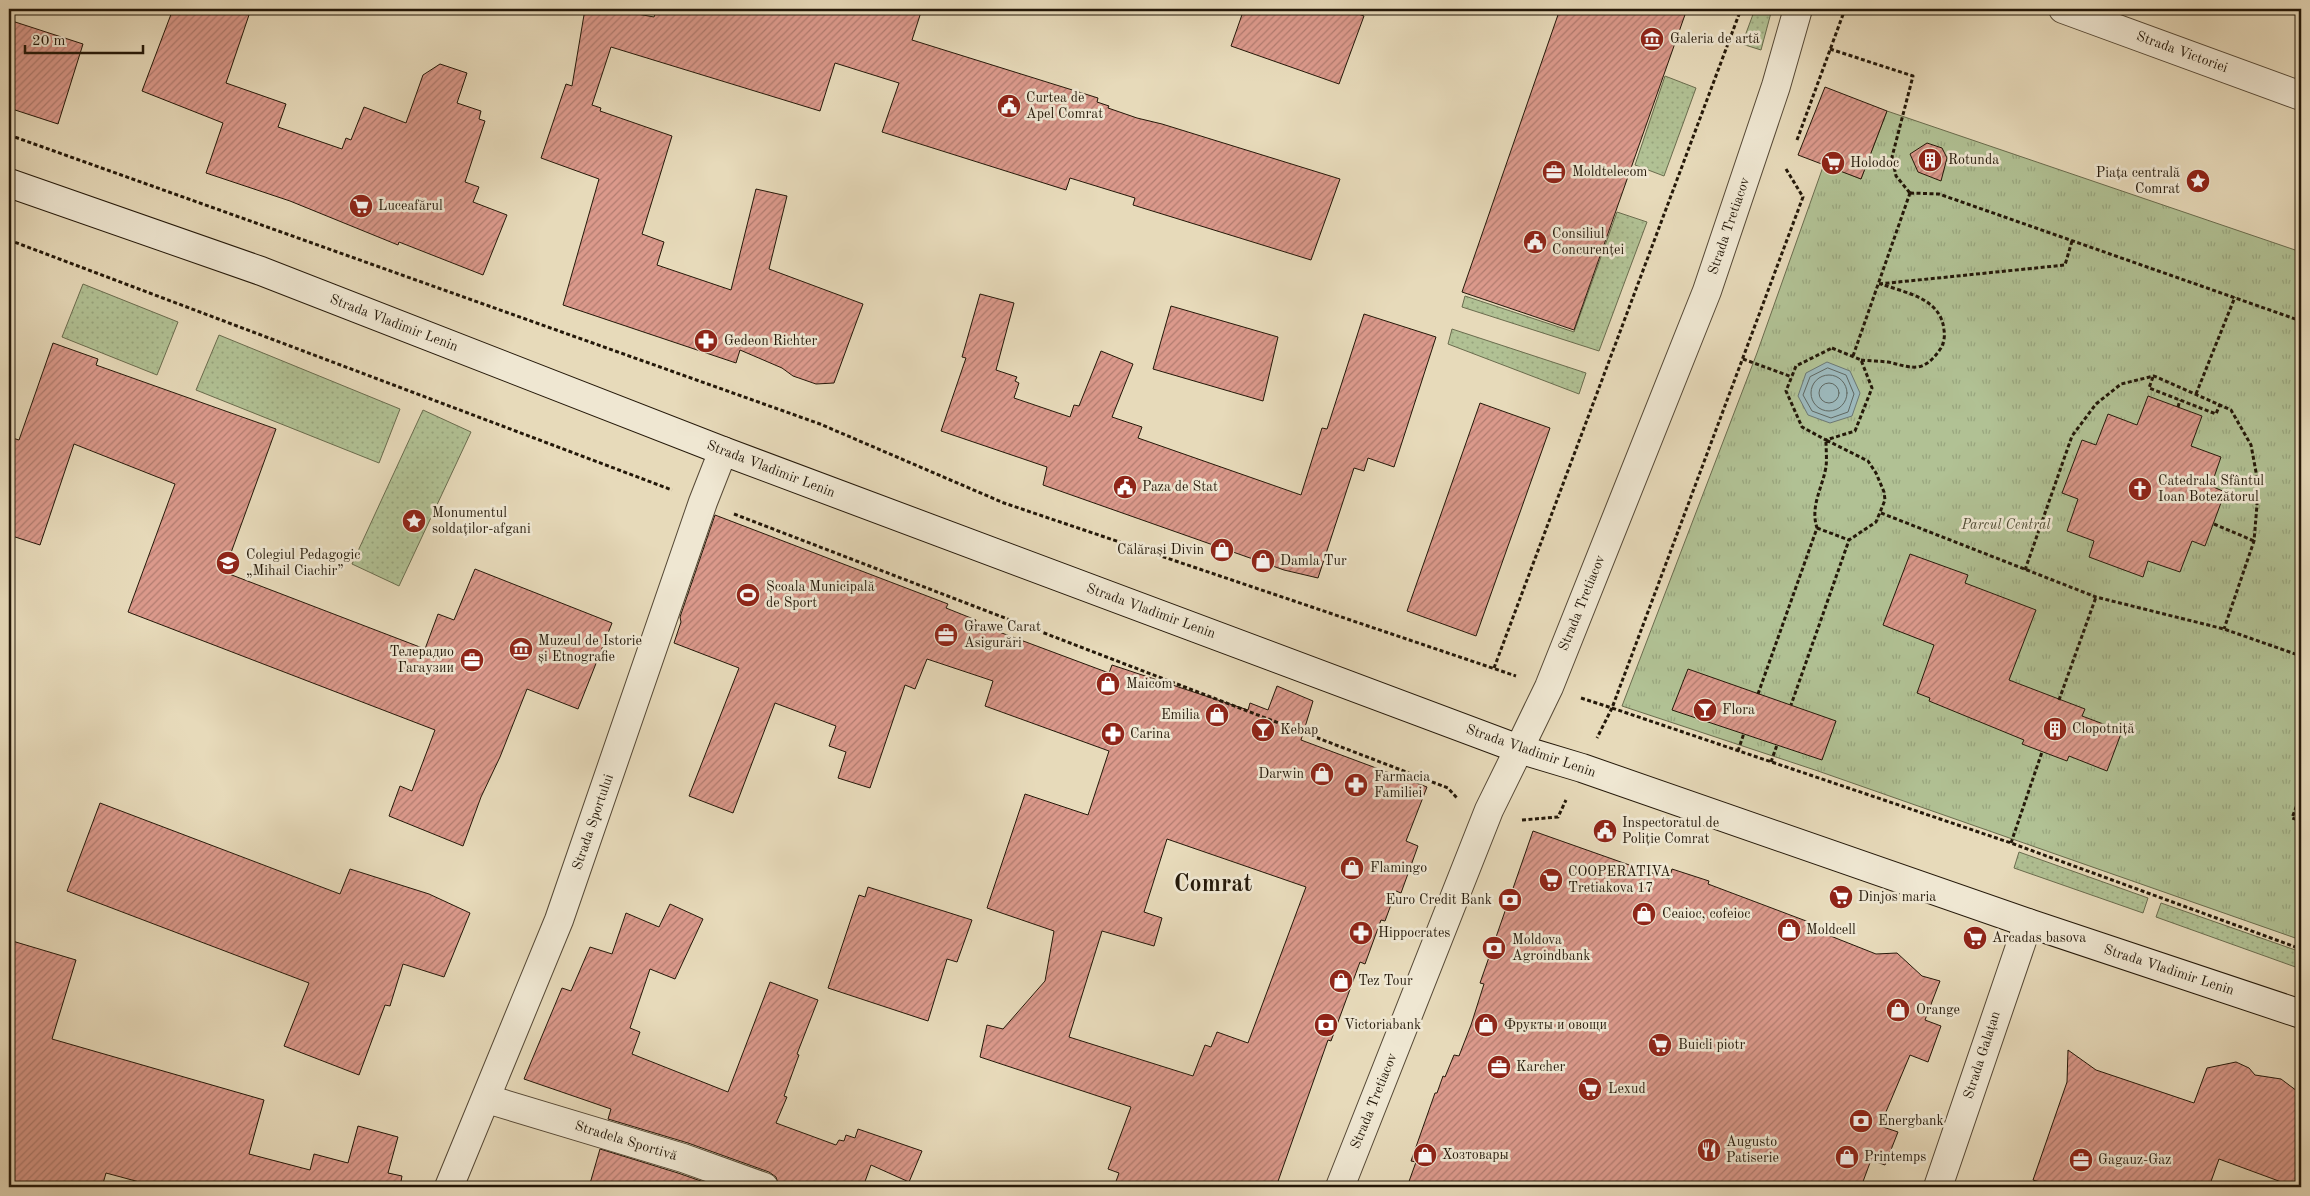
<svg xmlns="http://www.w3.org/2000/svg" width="2310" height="1196" viewBox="0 0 2310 1196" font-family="'Old Standard TT',serif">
<defs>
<pattern id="grass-dots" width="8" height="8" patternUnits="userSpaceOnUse" patternTransform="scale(1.25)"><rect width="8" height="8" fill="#b1c194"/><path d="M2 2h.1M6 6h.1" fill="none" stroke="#98a57e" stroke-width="1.8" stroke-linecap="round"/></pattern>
<pattern id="park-tufts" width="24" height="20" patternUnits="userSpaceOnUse" patternTransform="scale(1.25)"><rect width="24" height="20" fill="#b1c194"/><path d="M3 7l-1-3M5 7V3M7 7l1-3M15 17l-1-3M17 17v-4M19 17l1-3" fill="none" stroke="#98a57e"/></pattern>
<pattern id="building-hatch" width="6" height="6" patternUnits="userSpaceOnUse" patternTransform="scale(1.25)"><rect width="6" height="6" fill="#db998b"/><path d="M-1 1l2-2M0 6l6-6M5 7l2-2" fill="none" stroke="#b17c70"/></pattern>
</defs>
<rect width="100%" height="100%" fill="#e7daba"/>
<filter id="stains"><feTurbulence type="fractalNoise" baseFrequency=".004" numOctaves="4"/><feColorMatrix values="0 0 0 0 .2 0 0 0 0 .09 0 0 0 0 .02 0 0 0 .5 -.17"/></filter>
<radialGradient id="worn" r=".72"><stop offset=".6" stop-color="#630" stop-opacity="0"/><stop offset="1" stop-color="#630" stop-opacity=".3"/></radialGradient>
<!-- grass -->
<g fill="url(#grass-dots)" stroke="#6a6c4e">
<polygon points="1755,9 1772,9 1761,50 1742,44"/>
<polygon points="1665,76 1696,88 1664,176 1635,165"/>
<polygon points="1617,212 1647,222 1599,351 1462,307 1465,296 1574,332"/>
<polygon points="83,284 178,322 157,375 62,337"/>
<polygon points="1452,329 1586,373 1579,394 1448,344"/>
<polygon points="219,335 400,409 379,463 196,390"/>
<polygon points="423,410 471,432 399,586 352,564"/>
<polygon points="2019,852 2148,898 2143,913 2014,868"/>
<polygon points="2161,903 2301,952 2301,969 2156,917"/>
</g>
<!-- park -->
<polygon fill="url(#park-tufts)" stroke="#6a6c4e" points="1887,111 2301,252 2301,940 1818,771 1622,706 1757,353 1824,164 1861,179"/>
<!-- water -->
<polygon fill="#9cb8bb" stroke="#6c7874" points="1827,362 1850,371 1860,393 1852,416 1830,423 1808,415 1798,396 1806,373"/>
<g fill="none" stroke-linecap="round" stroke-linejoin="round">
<!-- shore -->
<g stroke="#606862" stroke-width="1">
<polygon points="1828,368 1846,375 1854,394 1848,412 1831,418 1812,411 1803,395 1810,377"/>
<circle cx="1829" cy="393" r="18"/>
<circle cx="1829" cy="393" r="10"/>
</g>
</g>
<!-- building -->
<g fill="url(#building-hatch)" stroke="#241809" fill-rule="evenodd">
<polygon points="173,9 251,9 226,83 286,104 278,127 342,149 346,138 351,140 364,107 406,123 423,75 440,64 467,73 457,103 481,111 479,119 485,121 465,182 479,187 473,202 507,215 483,275 399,242 398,245 290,201 206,173 223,123 142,91"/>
<polygon points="585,9 610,9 654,17 657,9 922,9 912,40 1098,98 1097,102 1109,106 1108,108 1137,118 1162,124 1340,179 1311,260 1133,205 1135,198 1070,178 1066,190 882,132 899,83 835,63 820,111 611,47 592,105 601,108 600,111 672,136 642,234 664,242 657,265 731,290 756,189 787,196 769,269 863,304 834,383 816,384 793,376 782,368 740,350 736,363 563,305 599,179 541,158 566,84 572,86"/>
<polygon points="1244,9 1344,9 1364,16 1339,84 1231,46"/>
<polygon points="1560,9 1687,9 1574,330 1462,292"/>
<polygon points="9,20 83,44 58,124 9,108"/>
<polygon points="1825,87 1887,111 1861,179 1798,155"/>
<polygon points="1927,143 1942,148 1947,158 1941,181 1918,172 1910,154"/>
<polygon points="980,294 1014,303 996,370 1017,377 1015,381 1019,383 1014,398 1070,417 1074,405 1079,406 1101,351 1133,364 1112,417 1142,427 1138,438 1301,495 1322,428 1327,429 1364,314 1436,337 1394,467 1368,458 1364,471 1354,468 1318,578 1284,570 1043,485 1047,467 941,431 966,358 962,357"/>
<polygon points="1171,306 1278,337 1263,401 1153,369"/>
<polygon points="53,343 98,359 96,365 276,429 224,572 425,649 438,614 454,620 475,569 612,623 578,709 527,689 500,757 481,797 463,846 389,816 400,786 412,791 435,730 128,612 175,484 74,444 40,545 9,535 9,437 19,440"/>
<polygon points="2148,396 2202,416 2191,446 2221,457 2211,486 2225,492 2205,546 2192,541 2180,572 2148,561 2143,577 2089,557 2094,541 2067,531 2078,499 2062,493 2082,440 2096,445 2108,414 2137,425"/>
<polygon points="1480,403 1550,428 1476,636 1407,611"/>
<path d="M715 515 948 604 946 608 976 620 975 623 1109 673 1112 665 1248 710 1250 703 1268 710 1277 686 1313 701 1301 740 1427 787 1406 841 1418 846 1401 893 1396 891 1385 921 1381 920 1365 964 1360 962 1331 1041 1328 1040 1276 1187H1114L1119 1173 1108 1169 1131 1107 980 1057 987 1025 1003 1029 1045 981 1054 931 987 908 1025 794 1088 815 1109 751 985 706 993 681 927 659 915 689 905 685 870 788 838 778 846 752 829 746 836 726 775 703 733 813 689 796 739 668 674 643 681 622 680 617ZM1167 839 1306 887 1248 1043 1217 1032 1211 1047 1205 1045 1193 1076 1069 1037 1102 931 1154 946 1162 918 1144 912Z"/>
<polygon points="1910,554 1968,575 1965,583 2036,610 2009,680 2085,709 2082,716 2122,731 2107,771 2069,756 2067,761 2022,744 2024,740 1929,701 1930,698 1917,693 1934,645 1883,625"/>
<polygon points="1688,669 1836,721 1822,760 1672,710"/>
<polygon points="100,803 340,894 350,869 429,894 470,913 444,977 403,964 390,1006 385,1005 359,1075 284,1046 309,983 67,891"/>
<polygon points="1533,831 1669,879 1672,869 1709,881 1708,884 1830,930 1828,935 1876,954 1897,953 1922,976 1940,981 1925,1020 1941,1026 1928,1062 1910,1055 1880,1126 1898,1132 1885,1165 1871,1160 1861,1187 1407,1187 1416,1162 1411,1161 1435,1093 1437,1093 1443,1076 1445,1077 1454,1055 1459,1056 1471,1025 1484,984 1480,983"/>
<polygon points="868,887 972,920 957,962 947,959 928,1021 828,988 859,895 865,897"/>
<polygon points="670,904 703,919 675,979 650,969 630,1028 640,1032 632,1054 728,1092 770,982 818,1000 797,1054 799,1055 784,1096 787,1097 776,1123 836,1145 839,1140 844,1141 846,1135 855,1138 858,1129 922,1151 909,1182 871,1165 863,1187 779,1187 776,1177 769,1172 688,1143 608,1119 611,1109 524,1079 562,988 571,991 590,947 612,954 626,913 659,927"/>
<polygon points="9,940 76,960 52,1039 264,1100 249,1154 310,1170 314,1154 348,1163 358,1126 398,1137 388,1173 402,1176 400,1187 158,1187 106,1173 102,1187 9,1187"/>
<polygon points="2068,1050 2096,1070 2194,1103 2207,1068 2236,1062 2249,1068 2255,1075 2281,1079 2301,1094 2301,1187 2295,1187 2219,1159 2209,1187 2056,1187 2033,1180 2067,1082"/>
<polygon points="600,1149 678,1173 718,1187 589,1187"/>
</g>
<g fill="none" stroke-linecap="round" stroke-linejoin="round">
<!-- minor casing -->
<g stroke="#554835" stroke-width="30">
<g id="minor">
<polyline points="2063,9 2301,96"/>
<polyline points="1519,749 1549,687 1707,291 1776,86 1798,9"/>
<polyline points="487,1099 683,1158 764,1187"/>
<polyline points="449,1187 559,920 703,502 723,451"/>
<polyline points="1938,1187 2028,923"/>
</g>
</g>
<!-- tertiary casing -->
<g stroke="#554835" stroke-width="30">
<polyline id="tertiary" points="1340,1187 1489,810 1519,749"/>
</g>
<!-- secondary casing -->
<g stroke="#241809" stroke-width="30">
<polyline id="secondary" points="9,183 261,271 723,451 1519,749 1582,768 2028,923 2301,1014"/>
</g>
<!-- path -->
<g stroke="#241809" stroke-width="3" stroke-dasharray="4 2.5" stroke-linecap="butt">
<polyline points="1830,49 1913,76 1892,157 1896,176 1910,193"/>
<polyline points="9,135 820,424 1004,503 1516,676"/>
<polyline points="1797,140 1845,9"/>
<polyline points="1786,169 1803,197 1612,708 2011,843 2301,949"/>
<polyline points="1910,193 1939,194 2301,321"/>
<polyline points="9,240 672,490"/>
<polyline points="1879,284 2065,265 2072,241"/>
<polygon points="1832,348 1861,360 1872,388 1855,431 1826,440 1802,427 1786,391 1796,366"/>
<polyline points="1853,356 1910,193"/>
<polyline points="1743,359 1792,377"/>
<path d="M1861 360C1870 361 1879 361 1888 362 1899 364 1906 368 1918 367 1928 365 1935 357 1941 348 1944 343 1945 336 1944 330 1941 298 1906 293 1881 284"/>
<polyline points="2153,377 2149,388 2216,414 2220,404"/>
<polyline points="2196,394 2235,297"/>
<polyline points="2178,407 2180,400"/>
<polyline points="1881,513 2096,597 2224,629 2301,656"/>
<polyline points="734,514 1448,788 1457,798"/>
<polyline points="2214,524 2254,541"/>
<polyline points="1817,528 1849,540"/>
<polyline points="2025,570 2072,436 2096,404 2121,384 2154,376 2231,410 2251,445 2256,472 2257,505 2254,541 2224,629"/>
<polyline points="1494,668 1741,9"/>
<path d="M1758 694 1817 528C1810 506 1822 489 1826 467 1827 459 1826 449 1826 440L1868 461 1876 473 1884 492 1885 500 1876 522 1849 540 1791 705"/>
<polyline points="1581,698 1612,708 1597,738"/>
<polyline points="2059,700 2096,597"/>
<polyline points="1738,751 1744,733"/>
<polyline points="1771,762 1777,745"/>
<polyline points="2301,794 2292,818 2301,821"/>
<polyline points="1522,820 1558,817 1566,800"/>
<polyline points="2011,843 2042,752"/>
</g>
<!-- minor -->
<use href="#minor" stroke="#efe7d2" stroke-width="28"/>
<!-- tertiary -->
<use href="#tertiary" stroke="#efe7d2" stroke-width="28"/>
<!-- secondary -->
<use href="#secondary" stroke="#efe7d2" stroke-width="28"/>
</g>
<!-- icons -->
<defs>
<g id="museum-disc" transform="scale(1.25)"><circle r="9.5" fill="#8f2418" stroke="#efe7d2"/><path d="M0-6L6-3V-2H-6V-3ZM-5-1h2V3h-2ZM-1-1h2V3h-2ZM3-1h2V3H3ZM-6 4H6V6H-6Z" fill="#fff"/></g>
<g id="civic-disc" transform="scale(1.25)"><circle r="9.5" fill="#8f2418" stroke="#efe7d2"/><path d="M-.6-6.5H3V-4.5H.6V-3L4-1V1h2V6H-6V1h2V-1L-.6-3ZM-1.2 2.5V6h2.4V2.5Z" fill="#fff"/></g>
<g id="building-disc" transform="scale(1.25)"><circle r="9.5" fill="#8f2418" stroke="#efe7d2"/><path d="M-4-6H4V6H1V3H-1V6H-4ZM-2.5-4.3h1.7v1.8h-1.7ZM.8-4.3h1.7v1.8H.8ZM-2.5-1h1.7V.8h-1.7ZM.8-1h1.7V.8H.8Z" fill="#fff"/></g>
<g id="supermarket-disc" transform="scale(1.25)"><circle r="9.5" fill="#8f2418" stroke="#efe7d2"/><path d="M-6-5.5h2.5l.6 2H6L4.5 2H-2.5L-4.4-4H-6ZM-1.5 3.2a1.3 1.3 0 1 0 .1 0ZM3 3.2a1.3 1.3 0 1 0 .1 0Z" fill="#fff"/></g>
<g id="office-disc" transform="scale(1.25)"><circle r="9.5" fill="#8f2418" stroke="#efe7d2"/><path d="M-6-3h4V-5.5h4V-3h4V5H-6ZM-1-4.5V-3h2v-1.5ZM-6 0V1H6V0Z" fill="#fff"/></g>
<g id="sight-disc" transform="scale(1.25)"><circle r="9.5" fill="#8f2418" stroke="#efe7d2"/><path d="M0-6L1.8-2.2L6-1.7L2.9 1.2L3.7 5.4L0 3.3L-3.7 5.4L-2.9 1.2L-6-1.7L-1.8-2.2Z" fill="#fff"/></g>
<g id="pharmacy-disc" transform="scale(1.25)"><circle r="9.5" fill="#8f2418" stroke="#efe7d2"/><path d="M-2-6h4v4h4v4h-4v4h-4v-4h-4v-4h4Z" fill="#fff"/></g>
<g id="church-disc" transform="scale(1.25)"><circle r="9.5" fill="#8f2418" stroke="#efe7d2"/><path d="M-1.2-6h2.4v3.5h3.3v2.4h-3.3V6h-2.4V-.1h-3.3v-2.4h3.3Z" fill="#fff"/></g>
<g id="shop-disc" transform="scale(1.25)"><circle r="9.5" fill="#8f2418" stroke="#efe7d2"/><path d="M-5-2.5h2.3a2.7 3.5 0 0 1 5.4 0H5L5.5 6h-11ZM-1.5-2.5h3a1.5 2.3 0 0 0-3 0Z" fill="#fff"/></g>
<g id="university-disc" transform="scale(1.25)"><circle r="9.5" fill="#8f2418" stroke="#efe7d2"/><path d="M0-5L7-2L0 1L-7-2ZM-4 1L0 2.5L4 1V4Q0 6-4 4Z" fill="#fff"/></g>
<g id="stadium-disc" transform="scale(1.25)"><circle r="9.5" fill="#8f2418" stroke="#efe7d2"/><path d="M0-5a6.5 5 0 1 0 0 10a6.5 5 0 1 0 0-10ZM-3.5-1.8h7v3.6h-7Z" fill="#fff"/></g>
<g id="bar-disc" transform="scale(1.25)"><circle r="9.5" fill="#8f2418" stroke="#efe7d2"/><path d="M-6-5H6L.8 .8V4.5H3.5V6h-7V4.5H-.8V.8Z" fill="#fff"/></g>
<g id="bank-disc" transform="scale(1.25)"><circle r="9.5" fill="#8f2418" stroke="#efe7d2"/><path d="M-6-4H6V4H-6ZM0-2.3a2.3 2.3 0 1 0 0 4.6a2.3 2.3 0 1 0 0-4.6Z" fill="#fff"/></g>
<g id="restaurant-disc" transform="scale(1.25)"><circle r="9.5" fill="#8f2418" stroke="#efe7d2"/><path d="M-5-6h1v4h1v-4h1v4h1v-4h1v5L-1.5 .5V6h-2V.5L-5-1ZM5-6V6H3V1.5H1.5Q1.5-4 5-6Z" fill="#fff"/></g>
</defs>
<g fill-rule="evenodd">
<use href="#museum-disc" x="1652" y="39"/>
<use href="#civic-disc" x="1009" y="106"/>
<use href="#building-disc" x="1930" y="160"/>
<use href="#supermarket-disc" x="1833" y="163"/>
<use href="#office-disc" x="1554" y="172"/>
<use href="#sight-disc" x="2198" y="181"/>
<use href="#supermarket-disc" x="361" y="206"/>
<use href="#civic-disc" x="1535" y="242"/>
<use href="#pharmacy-disc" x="706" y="341"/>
<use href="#civic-disc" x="1125" y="487"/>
<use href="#church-disc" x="2140" y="489"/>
<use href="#sight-disc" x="414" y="521"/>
<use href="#shop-disc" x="1222" y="550"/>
<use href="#shop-disc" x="1263" y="561"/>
<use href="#university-disc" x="228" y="563"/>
<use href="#stadium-disc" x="748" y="595"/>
<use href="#office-disc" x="946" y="635"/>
<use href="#museum-disc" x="521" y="649"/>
<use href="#office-disc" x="472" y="660"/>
<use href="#shop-disc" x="1108" y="684"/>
<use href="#bar-disc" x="1705" y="710"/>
<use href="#shop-disc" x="1217" y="715"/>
<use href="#building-disc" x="2055" y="729"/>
<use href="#bar-disc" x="1263" y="730"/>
<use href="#pharmacy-disc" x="1113" y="734"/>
<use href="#shop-disc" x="1322" y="774"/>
<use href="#pharmacy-disc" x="1356" y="785"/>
<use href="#civic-disc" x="1605" y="831"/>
<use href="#shop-disc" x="1352" y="868"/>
<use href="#supermarket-disc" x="1551" y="880"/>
<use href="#supermarket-disc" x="1841" y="897"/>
<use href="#bank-disc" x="1510" y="900"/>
<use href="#shop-disc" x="1644" y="914"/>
<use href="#shop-disc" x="1789" y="930"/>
<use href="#pharmacy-disc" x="1361" y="933"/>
<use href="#supermarket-disc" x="1975" y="938"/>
<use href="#bank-disc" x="1494" y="948"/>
<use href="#shop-disc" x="1341" y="981"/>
<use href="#shop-disc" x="1898" y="1010"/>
<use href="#bank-disc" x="1326" y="1025"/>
<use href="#shop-disc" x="1486" y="1025"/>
<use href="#supermarket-disc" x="1660" y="1045"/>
<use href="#office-disc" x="1499" y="1067"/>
<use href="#supermarket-disc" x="1590" y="1089"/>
<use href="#bank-disc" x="1861" y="1121"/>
<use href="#restaurant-disc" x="1709" y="1150"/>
<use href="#shop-disc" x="1425" y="1155"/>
<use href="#shop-disc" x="1847" y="1157"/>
<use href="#office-disc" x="2081" y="1160"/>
</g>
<g text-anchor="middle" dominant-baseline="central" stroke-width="5" stroke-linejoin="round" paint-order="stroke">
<!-- poi labels -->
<g font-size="14" fill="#241809" stroke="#efe7d2" text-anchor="start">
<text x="1670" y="39">Galeria de artă</text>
<text x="1026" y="98">Curtea de<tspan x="1026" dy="16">Apel Comrat</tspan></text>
<text x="1948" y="160">Rotunda</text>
<text x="1850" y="163">Holodoc</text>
<text x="1572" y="172">Moldtelecom</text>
<text x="2180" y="173" text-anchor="end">Piața centrală<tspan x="2180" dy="16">Comrat</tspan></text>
<text x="378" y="206">Luceafărul</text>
<text x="1552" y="234">Consiliul<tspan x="1552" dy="16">Concurenței</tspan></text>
<text x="724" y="341">Gedeon Richter</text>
<text x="2158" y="481">Catedrala Sfântul<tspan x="2158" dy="16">Ioan Botezătorul</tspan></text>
<text x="1142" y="487">Paza de Stat</text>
<text x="432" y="513">Monumentul<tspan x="432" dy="16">soldaților-afgani</tspan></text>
<text x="1204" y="550" text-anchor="end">Călărași Divin</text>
<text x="246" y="555">Colegiul Pedagogic<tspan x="246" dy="16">„Mihail Ciachir”</tspan></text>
<text x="1280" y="561">Damla Tur</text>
<text x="766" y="587">Școala Municipală<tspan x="766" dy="16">de Sport</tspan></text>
<text x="964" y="627">Grawe Carat<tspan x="964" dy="16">Asigurări</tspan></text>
<text x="538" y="641">Muzeul de Istorie<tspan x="538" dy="16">și Etnografie</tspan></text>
<text x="454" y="652" text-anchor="end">Телерадио<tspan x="454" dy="16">Гагаузии</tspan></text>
<text x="1126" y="684">Maicom</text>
<text x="1722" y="710">Flora</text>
<text x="1200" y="715" text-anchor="end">Emilia</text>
<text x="2072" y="729">Clopotniță</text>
<text x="1280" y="730">Kebap</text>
<text x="1130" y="734">Carina</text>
<text x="1304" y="774" text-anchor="end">Darwin</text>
<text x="1374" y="777">Farmacia<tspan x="1374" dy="16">Familiei</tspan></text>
<text x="1622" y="823">Inspectoratul de<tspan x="1622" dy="16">Poliție Comrat</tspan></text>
<text x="1370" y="868">Flamingo</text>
<text x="1568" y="872">COOPERATIVA<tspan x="1568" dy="16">Tretiakova 17</tspan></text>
<text x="1858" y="897">Dinjos maria</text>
<text x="1492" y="900" text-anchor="end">Euro Credit Bank</text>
<text x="1662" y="914">Ceaioc, cofeioc</text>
<text x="1806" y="930">Moldcell</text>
<text x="1378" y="933">Hippocrates</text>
<text x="1992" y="938">Arcadas basova</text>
<text x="1512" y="940">Moldova<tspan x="1512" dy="16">Agroindbank</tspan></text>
<text x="1358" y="981">Tez Tour</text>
<text x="1916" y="1010">Orange</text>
<text x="1344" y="1025">Victoriabank</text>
<text x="1504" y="1025">Фрукты и овощи</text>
<text x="1678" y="1045">Buicli piotr</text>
<text x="1516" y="1067">Karcher</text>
<text x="1608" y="1089">Lexud</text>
<text x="1878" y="1121">Energbank</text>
<text x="1726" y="1142">Augusto<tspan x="1726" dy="16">Patiserie</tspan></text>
<text x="1442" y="1155">Хозтовары</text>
<text x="1864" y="1157">Printemps</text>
<text x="2098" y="1160">Gagauz-Gaz</text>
</g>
<!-- street labels -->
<g font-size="14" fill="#241809" stroke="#efe7d2">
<text transform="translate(2182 52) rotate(20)">Strada Victoriei</text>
<text transform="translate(1729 226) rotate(-71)">Strada Tretiacov</text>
<text transform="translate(394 323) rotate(21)">Strada Vladimir Lenin</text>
<text transform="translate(771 469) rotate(21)">Strada Vladimir Lenin</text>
<text transform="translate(1582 603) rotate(-68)">Strada Tretiacov</text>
<text transform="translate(1151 611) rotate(20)">Strada Vladimir Lenin</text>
<text transform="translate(1531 751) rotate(19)">Strada Vladimir Lenin</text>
<text transform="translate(593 822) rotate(-71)">Strada Sportului</text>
<text transform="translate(2169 970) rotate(18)">Strada Vladimir Lenin</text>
<text transform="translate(1982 1055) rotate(-72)">Strada Galațan</text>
<text transform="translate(1374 1101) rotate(-68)">Strada Tretiacov</text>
<text transform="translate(626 1141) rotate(17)">Stradela Sportivă</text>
</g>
<!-- park labels -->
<g font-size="14" font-style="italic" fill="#4e4b33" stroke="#efe7d2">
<text x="2006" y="525">Parcul Central</text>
</g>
<!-- town labels -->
<g font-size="24" font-weight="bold" fill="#241809" stroke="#efe7d2">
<text x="1213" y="885">Comrat</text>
</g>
</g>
<!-- margin -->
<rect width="2310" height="1196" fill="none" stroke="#e7daba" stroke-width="30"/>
<rect x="10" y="10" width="2290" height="1176" fill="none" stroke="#241809" stroke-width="2.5"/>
<rect x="15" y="15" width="2280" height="1166" fill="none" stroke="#241809"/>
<!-- scale -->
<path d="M25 45v8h118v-8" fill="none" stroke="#241809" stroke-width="2.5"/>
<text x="32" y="45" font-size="15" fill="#241809" stroke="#efe7d2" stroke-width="4" paint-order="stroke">20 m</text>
<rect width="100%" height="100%" filter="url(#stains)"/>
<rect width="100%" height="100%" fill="url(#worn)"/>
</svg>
